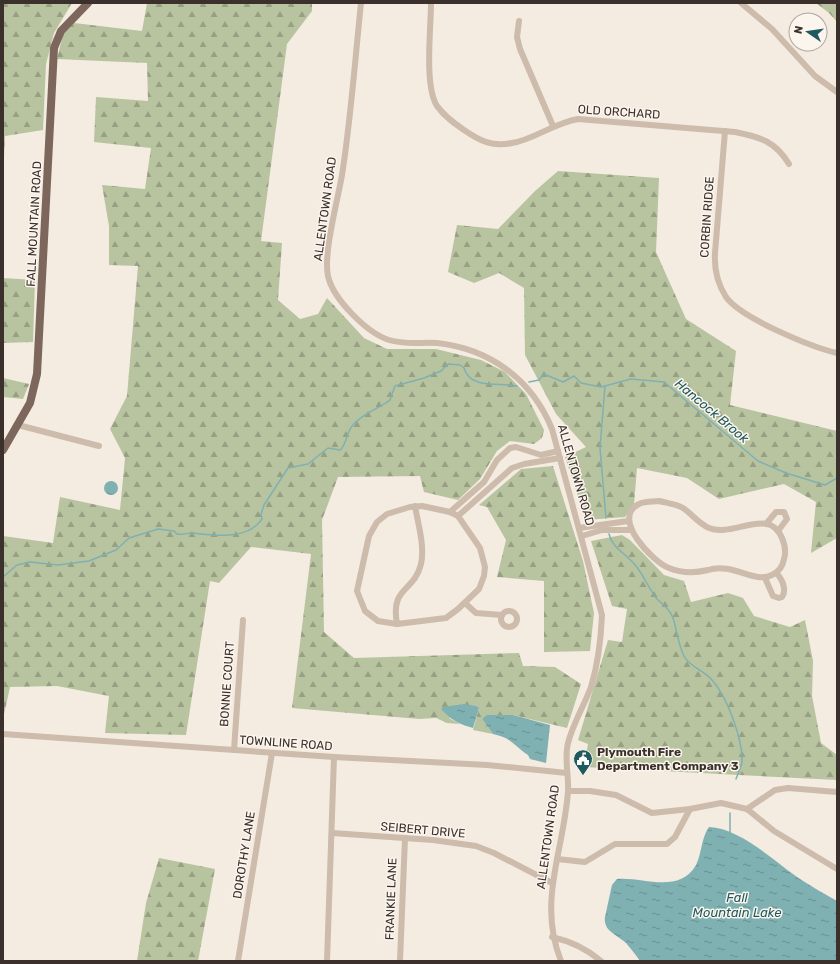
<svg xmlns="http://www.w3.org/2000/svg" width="840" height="964" viewBox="0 0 840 964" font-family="Rubik,sans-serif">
<defs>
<pattern id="forest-firs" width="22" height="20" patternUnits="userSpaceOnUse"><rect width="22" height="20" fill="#b8c4a0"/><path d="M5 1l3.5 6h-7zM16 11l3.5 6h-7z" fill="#97a083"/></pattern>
<pattern id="water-ripples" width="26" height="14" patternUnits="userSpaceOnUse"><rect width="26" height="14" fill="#7fb0b2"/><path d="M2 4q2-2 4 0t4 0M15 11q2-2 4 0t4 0" fill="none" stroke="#699091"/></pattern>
</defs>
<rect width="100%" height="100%" fill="#f4ebe1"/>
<!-- forest -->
<g fill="url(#forest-firs)">
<polygon points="3,3 72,3 54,33 46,64 43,130 5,136 3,180"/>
<polygon points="147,3 312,3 312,11 287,44 261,241 282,243 278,300 300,319 318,314 327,298 364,338 387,349 436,349 481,360 505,372 526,394 544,430 542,438 534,444 510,441 497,451 480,479 458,500 424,492 420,476 338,477 322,520 324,632 354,658 519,653 523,666 555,667 581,684 567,728 513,715 482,719 493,734 473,730 479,708 449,718 460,724 447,723 436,718 419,719 292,708 311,554 251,547 219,583 210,581 186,735 105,733 109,696 57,686 10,687 3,719 3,536 53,543 60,497 120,510 125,458 110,429 127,396 138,266 109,265 109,226 102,185 145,189 151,148 94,142 96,97 148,101 147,63 57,59 63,34 74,23 142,31"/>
<polygon points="816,3 837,3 837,22 829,13"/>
<polygon points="558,171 659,178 656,252 686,319 736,351 730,405 837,431 837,538 811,553 816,502 784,484 719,499 687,478 637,468 634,504 625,517 586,520 565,457 586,447 556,414 525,355 524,288 499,273 474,283 448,272 457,225 498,229 535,191"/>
<polygon points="3,278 35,280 33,342 3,343"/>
<polygon points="3,378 29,384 23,399 3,397"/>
<polygon points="553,466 583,561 594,613 590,651 544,652 544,581 497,577 506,540 487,507 479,505 521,469"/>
<polygon points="622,535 630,540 664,575 684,581 691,602 728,593 743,598 754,616 790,627 805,620 813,661 812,696 821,743 837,755 837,780 584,767 588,744 578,740 608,640 622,642 627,609 612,606 591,541"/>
<polygon points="159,858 215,869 198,961 137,961 146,903"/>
</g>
<!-- water -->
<g fill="url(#water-ripples)">
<circle cx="111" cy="488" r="7"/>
<path d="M464 704 476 706 479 708 473 728C459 724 451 720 441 709L443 707Z"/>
<path d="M487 715H513L550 725 546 763 530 759 528 755C513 745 512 738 493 734L482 719Z"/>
<path d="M709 827C740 828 775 862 800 879 812 887 825 894 837 901V961H640C636 955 631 949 626 943 617 935 603 931 605 917L612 885 617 879C641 876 679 895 696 865 702 853 701 838 709 827Z"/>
</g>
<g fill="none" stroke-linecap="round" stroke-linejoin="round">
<!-- stream -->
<g stroke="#7fb0b2" stroke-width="1.5">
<polyline points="529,382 539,380 544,374 563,382 574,376 581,383 601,387 631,379 664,382 758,461 786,473 825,485 837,478"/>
<polyline points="605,386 600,448 606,518"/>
<path d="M609 534C612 548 627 554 636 566 644 576 649 589 657 599 663 605 670 609 673 618 677 630 678 644 684 656 690 667 703 670 712 680 727 696 743 740 742 762 741 767 738 774 736 779"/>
<path d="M3 577 17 565 30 562 58 565 89 561 116 550 129 538 158 529 174 531 177 534C183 535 187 533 192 533 214 535 247 541 262 519L261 514 264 505 288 468 308 464 328 448 340 450C347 445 346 432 353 425 362 414 378 409 390 400L395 386 424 378 441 371 448 364 460 365 464 368C470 390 500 382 517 386"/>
<polyline points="730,833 730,813"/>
</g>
<!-- minor -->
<g stroke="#cdbbac" stroke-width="6">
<path d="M361 3C355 60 351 118 342 175 338 199 323 254 328 276 333 299 367 333 389 340 405 345 421 342 437 343 491 349 532 380 552 429L602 615C601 638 598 664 591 687 584 706 573 723 568 743 564 758 569 776 568 791 564 851 537 901 561 961"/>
<path d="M431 3C431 29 424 85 437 106 444 116 454 123 464 130 480 141 492 147 512 143 533 140 554 123 578 119L735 132C760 137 775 141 789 164"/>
<polyline points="741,3 772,29 815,76 837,92"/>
<polyline points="519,21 517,37 520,49 553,126"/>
<path d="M725 131 715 253C714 269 717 283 726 297 741 318 811 347 837 353"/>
<polyline points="18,425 99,446"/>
<path d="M659 501C667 503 676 504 683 508 692 514 698 523 709 528 733 538 769 506 782 538 785 545 786 553 784 559 783 566 778 572 772 575 754 584 733 562 708 570 696 573 681 573 669 568 653 562 610 518 639 504 645 501 653 502 659 501Z"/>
<polygon points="422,506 450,512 458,516 480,548 485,567 484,576 479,589 458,609 446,618 397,624 378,621 365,611 357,591 369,536 377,522 387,514 410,507"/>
<polyline points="450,512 484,482 497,460 510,448 516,447 541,455 558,451"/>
<polyline points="458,516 512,468 524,464 560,458"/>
<polyline points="766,524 776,512 784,512 787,519 778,531"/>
<polyline points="579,528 628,521"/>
<polyline points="582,536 602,530 631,530"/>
<path d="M765 578 773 596 779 598 782 597C787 590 782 578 776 573"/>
<polyline points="465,603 476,613 502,615"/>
<circle cx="509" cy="619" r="8"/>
<path d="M397 624C390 586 414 593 421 564 425 546 418 524 415 506"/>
<polyline points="3,734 334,757 487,765 567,773"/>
<polyline points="234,750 243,620"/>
<polyline points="568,791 590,791 616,795 652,813 690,809 721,803 747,809 774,831 837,869"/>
<polyline points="747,809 775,790 788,788 837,792"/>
<polyline points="332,833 433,840 476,846 494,853 552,883"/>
<polyline points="557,859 585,862 615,844 667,844 675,837 690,809"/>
<path d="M552 937C570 941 587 949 601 961"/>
<polyline points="238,961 272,753"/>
<polyline points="327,961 334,757"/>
<polyline points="400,961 405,838"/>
</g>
<!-- major -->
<polyline stroke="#7d675c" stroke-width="8" points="3,450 30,403 37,374 54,48 61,31 88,3"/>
</g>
<!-- icons -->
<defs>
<g id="civic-pin" transform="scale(1)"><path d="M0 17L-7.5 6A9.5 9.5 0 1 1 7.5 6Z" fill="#1f5a5e" stroke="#fbf5ee"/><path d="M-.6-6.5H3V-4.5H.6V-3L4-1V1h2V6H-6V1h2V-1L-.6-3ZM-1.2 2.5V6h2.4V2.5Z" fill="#fff"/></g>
</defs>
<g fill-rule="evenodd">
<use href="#civic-pin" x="583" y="759"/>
</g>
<g text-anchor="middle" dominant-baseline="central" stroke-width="3" stroke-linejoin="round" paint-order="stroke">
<!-- street labels -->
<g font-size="12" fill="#3b302b" stroke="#fbf5ee">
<text transform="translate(619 112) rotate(4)">OLD ORCHARD</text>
<text transform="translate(325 209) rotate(-82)">ALLENTOWN ROAD</text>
<text transform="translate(707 217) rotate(-86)">CORBIN RIDGE</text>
<text transform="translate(34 224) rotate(-87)">FALL MOUNTAIN ROAD</text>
<text transform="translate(576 475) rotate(74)">ALLENTOWN ROAD</text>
<text transform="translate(227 684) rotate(-86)">BONNIE COURT</text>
<text transform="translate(286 743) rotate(4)">TOWNLINE ROAD</text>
<text transform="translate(423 830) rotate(5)">SEIBERT DRIVE</text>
<text transform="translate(548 837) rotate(-82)">ALLENTOWN ROAD</text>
<text transform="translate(244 855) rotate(-81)">DOROTHY LANE</text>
<text transform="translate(391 899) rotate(-88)">FRANKIE LANE</text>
</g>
<!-- poi labels -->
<g font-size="12" font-weight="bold" fill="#3b302b" stroke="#fbf5ee" text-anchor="start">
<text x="597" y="752">Plymouth Fire<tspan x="597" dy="14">Department Company 3</tspan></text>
</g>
<!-- water labels -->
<g font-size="13" font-style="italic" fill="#1f5a5e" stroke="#fbf5ee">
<text transform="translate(712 411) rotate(40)">Hancock Brook</text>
<text x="737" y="897">Fall<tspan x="737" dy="15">Mountain Lake</tspan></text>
</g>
</g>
<!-- border -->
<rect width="840" height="964" fill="none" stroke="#3b302b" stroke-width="8"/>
<!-- north arrow -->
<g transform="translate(808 32) rotate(283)"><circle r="19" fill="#fbf5ee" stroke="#aea6a0"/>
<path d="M0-3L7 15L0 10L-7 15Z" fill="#1f5a5e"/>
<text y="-6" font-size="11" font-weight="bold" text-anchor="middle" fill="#3b302b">N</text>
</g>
</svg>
